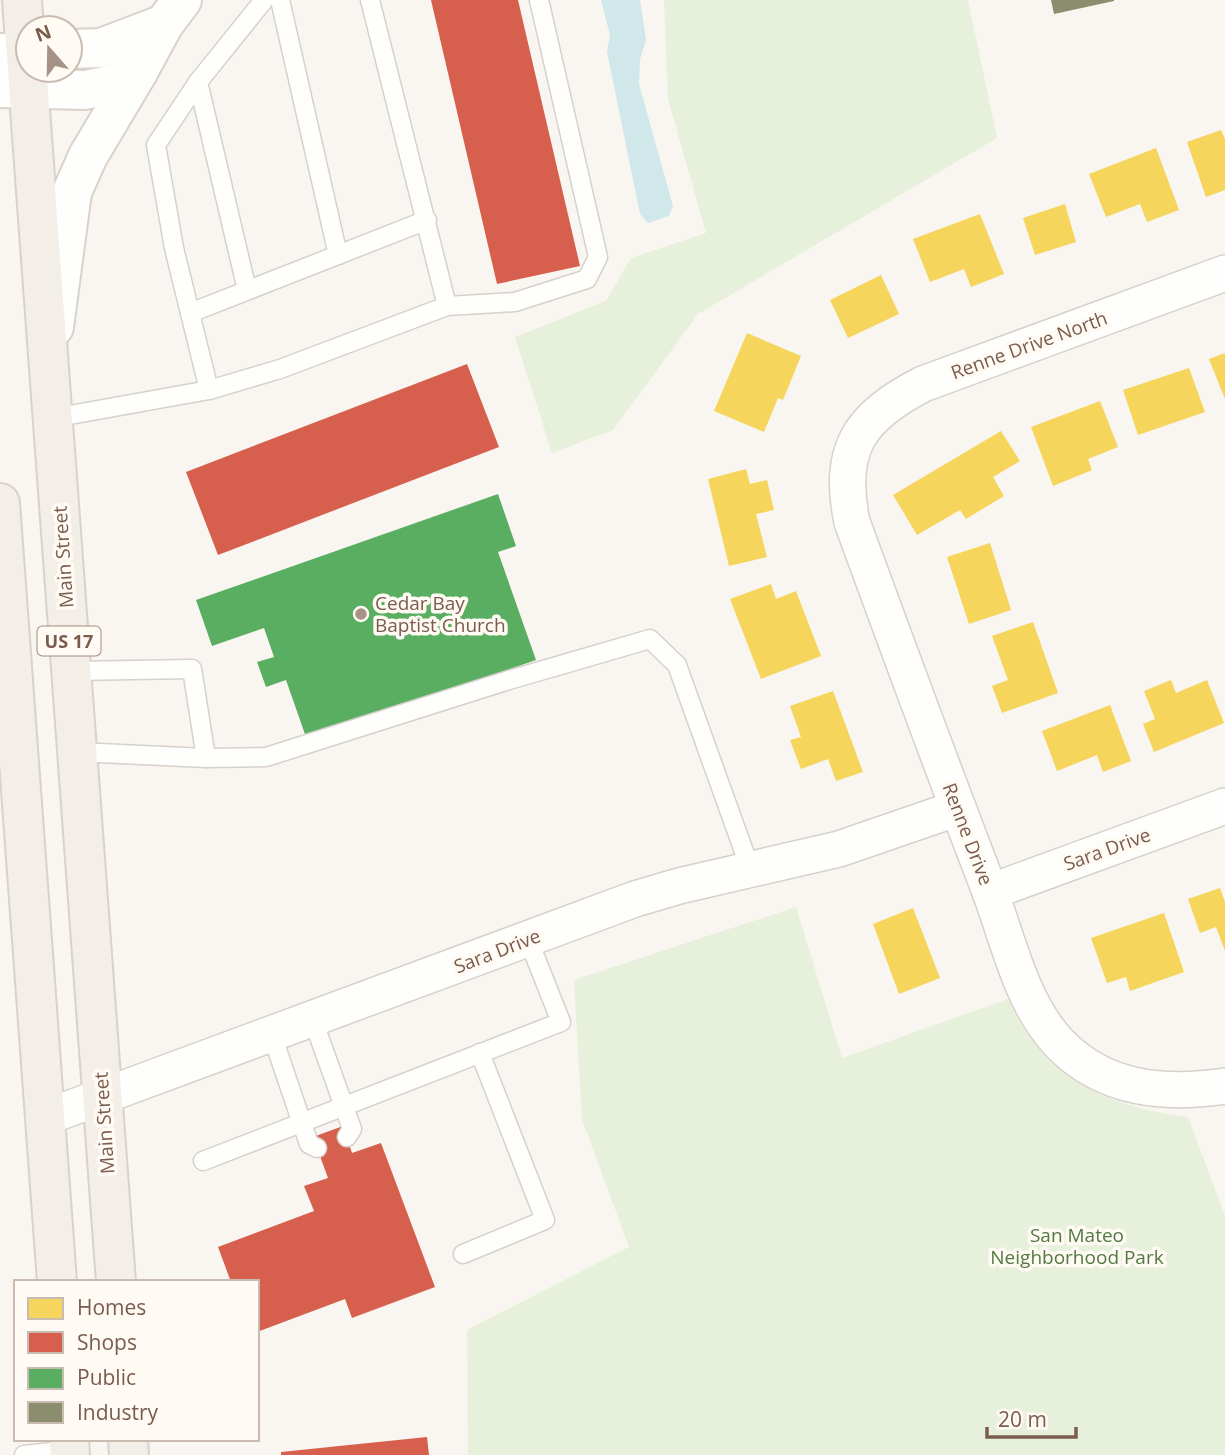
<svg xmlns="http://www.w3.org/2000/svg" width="1225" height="1455" viewBox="0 0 1225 1455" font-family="'Open Sans',sans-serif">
<rect width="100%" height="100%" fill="#f9f5f0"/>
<!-- green -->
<g fill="#e7f0db">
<polygon points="664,0 968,0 997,138 698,314 613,430 552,453 515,337 606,301 631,258 706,233 668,99"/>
<path d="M796 907 842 1058 1008 999C1043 1079 1105 1106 1188 1117L1225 1216V1455H468L467 1330 629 1247 582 1119 574 980Z"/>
</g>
<!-- water -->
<polygon fill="#d0e8ea" points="601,0 640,0 646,40 640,59 639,84 673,206 669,216 648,223 640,214 607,52 610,35"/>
<!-- homes -->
<g fill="#f6d55c">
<polygon points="1221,130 1225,139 1225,190 1206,197 1187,142"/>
<polygon points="1156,148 1179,210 1147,222 1140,204 1106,217 1089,174"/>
<polygon points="1065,204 1076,242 1035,255 1023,218"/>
<polygon points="980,214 1004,274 971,287 964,269 930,282 913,239"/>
<polygon points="881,275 899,314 848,338 830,300"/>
<polygon points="747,333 801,356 783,400 778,398 764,432 714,411"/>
<polygon points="1225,353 1225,399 1209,359"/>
<polygon points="1189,368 1205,412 1138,435 1123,390"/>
<polygon points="1100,401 1118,447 1088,459 1092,470 1053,486 1031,427"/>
<polygon points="1001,431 1020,461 993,477 1004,496 966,519 960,510 917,535 893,495"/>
<polygon points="746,469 750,484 767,480 774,510 756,514 767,557 729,566 708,479"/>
<polygon points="990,543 1011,610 969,624 947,557"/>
<polygon points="771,584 776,599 796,591 821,656 761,679 730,599"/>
<polygon points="1033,622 1058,693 1002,713 992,686 1008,680 992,636"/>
<polygon points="1171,680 1176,693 1207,680 1224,723 1154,752 1143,724 1155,719 1144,691"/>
<polygon points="833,691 863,772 836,781 828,759 801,769 790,740 801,737 790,706"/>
<polygon points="1110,705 1131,761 1103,772 1097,755 1057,771 1042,731"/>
<polygon points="1220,888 1225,902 1225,951 1216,927 1200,933 1188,899"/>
<polygon points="913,908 940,978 899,994 873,924"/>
<polygon points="1164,913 1184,972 1130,991 1126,977 1107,983 1091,938"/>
</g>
<!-- shops -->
<g fill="#d6604d">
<polygon points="431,0 518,0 580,266 497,284"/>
<polygon points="467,364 499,447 218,555 186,472"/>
<polygon points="343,1126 352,1153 381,1143 435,1287 352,1318 345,1299 257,1332 257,1282 231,1282 218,1247 314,1211 304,1186 328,1178 313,1137"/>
<polygon points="427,1437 429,1455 281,1455 281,1452"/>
</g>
<!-- public -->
<polygon fill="#5aae61" points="498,494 516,546 498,552 536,660 307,740 286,680 266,687 257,662 274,657 264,628 212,646 196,600"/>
<!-- industry -->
<polygon fill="#8c8c6e" points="1051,0 1114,0 1114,1 1054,14"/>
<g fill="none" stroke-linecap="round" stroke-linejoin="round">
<!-- lane casing -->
<g stroke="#d7d1cb" stroke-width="21">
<g id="lane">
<polyline points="280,0 338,255"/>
<polyline points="198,82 247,290"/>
<polyline points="447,306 515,302 587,279 598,257 539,0"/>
<polyline points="190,313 427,220"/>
<polyline points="209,390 174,248 156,145 198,82 264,0"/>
<polyline points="53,418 209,390 280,369 447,306 370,0"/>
<polyline points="72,671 192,669 206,758 77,752"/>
<polyline points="206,758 266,757 509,680 650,639 677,665 751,871"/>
<polyline points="313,1020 352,1129 347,1137"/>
<polyline points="272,1035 309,1144 317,1148"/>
<polyline points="203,1161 561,1022 528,939"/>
<polyline points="463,1254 545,1220 480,1053"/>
<polyline points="24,1455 70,1450"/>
</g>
</g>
<!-- street casing -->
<g stroke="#d7d1cb" stroke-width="38">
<g id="street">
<path d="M1225 273 923 384C859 417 837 449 852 522 897 645 942 767 989 889 1008 939 1021 1003 1059 1043 1104 1090 1164 1095 1225 1086"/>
<polyline points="990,892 1225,806"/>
<polyline points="44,1118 635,899 679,886 839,849 958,808"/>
</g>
</g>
<!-- secondary casing -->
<g stroke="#d9d2cb" stroke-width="42">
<g id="secondary">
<polyline points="70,49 101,48 164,24"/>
<polyline points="0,53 28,52"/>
<polyline points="0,88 85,90 114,84 138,72 164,24 182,0"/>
<polyline points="54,327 72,192 88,156 138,72"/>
</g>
</g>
<!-- primary casing -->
<g stroke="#dad1cc" stroke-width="42">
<g id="primary">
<polyline points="22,0 116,1282"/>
<polyline points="0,503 57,1282"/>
<polyline points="69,1439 70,1455"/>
<polyline points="128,1439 129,1455"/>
</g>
</g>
<!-- lane -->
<use href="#lane" stroke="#fefefd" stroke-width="18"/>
<!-- street -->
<use href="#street" stroke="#fefefd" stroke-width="35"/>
<!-- secondary -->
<use href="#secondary" stroke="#fefefd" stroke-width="38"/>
<!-- primary -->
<use href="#primary" stroke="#f3eee8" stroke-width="38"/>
</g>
<!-- markers -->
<circle fill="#a69286" stroke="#fffaf3" stroke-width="2.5" cx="361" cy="614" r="7"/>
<g text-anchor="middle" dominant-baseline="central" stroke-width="7" stroke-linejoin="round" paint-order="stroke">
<!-- shield labels -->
<rect fill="#fffaf3" stroke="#a28b7f" stroke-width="2" x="37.5" y="626.5" width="63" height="29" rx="5"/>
<g font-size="18" font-weight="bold" fill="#7a5c4d">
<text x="69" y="641">US 17</text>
</g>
<!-- street labels -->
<g font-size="19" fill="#7a5c4d" stroke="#fffaf3">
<text transform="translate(1029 345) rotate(-20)">Renne Drive North</text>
<text transform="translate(63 557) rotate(-94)">Main Street</text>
<text transform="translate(968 834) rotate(69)">Renne Drive</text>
<text transform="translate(1107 849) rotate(-20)">Sara Drive</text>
<text transform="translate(497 951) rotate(-21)">Sara Drive</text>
<text transform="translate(104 1123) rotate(-94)">Main Street</text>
</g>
<!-- poi labels -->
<g font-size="19" fill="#7a5c4d" stroke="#fffaf3" text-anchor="start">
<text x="375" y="603">Cedar Bay<tspan x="375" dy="22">Baptist Church</tspan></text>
</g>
<!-- park labels -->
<g font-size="19" fill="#537a41" stroke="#fffaf3">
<text x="1077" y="1235">San Mateo<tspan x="1077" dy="22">Neighborhood Park</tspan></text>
</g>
</g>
<!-- legend -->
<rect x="14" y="1280" width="245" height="161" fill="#fffaf3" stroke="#cabbb1" stroke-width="2"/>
<rect x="28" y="1298" width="35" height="21" fill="#f6d55c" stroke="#cabbb1" stroke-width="2"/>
<text x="77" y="1315" font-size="21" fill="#7a5c4d">Homes</text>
<rect x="28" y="1332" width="35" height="21" fill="#d6604d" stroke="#cabbb1" stroke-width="2"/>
<text x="77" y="1350" font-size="21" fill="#7a5c4d">Shops</text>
<rect x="28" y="1368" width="35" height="21" fill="#5aae61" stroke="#cabbb1" stroke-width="2"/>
<text x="77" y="1385" font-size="21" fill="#7a5c4d">Public</text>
<rect x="28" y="1402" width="35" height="21" fill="#8c8c6e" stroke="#cabbb1" stroke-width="2"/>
<text x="77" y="1420" font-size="21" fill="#7a5c4d">Industry</text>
<!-- north arrow -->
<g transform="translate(49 49) rotate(340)"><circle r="33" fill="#fffaf3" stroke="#cabbb1" stroke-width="2"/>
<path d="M0-5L12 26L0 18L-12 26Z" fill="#a69286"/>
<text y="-10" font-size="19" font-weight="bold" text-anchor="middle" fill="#7a5c4d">N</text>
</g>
<!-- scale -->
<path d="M987 1427v10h89v-10" fill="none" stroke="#7a5c4d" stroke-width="3.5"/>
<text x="998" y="1427" font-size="21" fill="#7a5c4d" stroke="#fffaf3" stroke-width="5" paint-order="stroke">20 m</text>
</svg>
